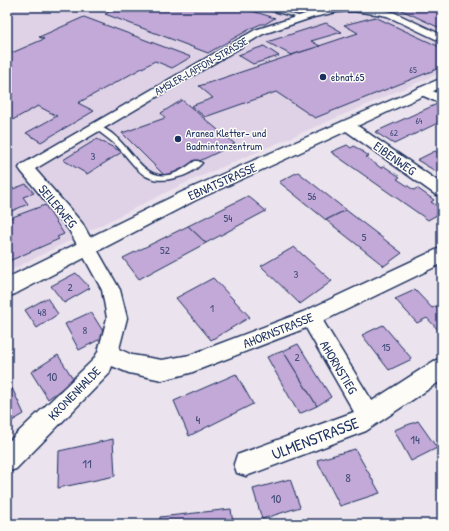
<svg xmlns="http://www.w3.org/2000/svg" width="449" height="531" viewBox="0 0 449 531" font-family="'Patrick Hand',sans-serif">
<rect width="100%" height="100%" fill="#ebe3ed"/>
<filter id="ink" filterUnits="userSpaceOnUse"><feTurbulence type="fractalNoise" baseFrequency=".025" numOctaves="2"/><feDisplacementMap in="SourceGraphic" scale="8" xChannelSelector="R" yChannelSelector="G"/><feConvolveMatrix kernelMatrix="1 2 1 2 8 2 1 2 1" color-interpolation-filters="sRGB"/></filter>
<g filter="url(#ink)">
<!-- built -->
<polygon fill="#dfd2e6" points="15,7 442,7 442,42 441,43 442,44 442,72 183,184 7,272 7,11"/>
<!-- building -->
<g fill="#c2a9d7" stroke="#1b2f5e">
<polygon points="119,7 239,7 275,18 265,24 261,24 252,28 208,53 105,14"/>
<polygon points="395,7 442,7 442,29"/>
<polygon points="84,17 191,57 172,68 155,61 78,103 94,111 41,142 26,133 57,116 38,106 7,123 7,55 44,39 39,37"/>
<polygon points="375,17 442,48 442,67 315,118 276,92 205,117 191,106 213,98 199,86 358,33 344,25"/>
<polygon points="326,23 342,32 311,41 320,46 291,55 267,42"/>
<polygon points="264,46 279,56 253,64 238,55"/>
<polygon points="182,100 235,144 166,177 122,133 165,118 161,113"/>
<polygon points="437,104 442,106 442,121 394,144 375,132"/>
<polygon points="97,139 122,152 87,174 63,160"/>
<polygon points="347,145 351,148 354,146 369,156 366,157 381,168 384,166 400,177 397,179 414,190 417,188 434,200 431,202 442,209 442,212 428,220 331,152"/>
<polygon points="435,151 442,155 442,175 417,160"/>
<polygon points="298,172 346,210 326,220 279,182"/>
<polygon points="7,180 13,189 26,184 34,193 23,197 28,204 7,213"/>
<polygon points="248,196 266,211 206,243 188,226"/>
<polygon points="45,205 64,234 57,237 59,239 7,262 7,219"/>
<polygon points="346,210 402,253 384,266 326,220"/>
<polygon points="188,226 206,243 139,279 123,258"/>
<polygon points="294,247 332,281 300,304 261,266"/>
<polygon points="76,273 90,288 64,303 51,286"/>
<polygon points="213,278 250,317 211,340 176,298"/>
<polygon points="415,290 432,308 436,306 442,313 442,334 427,318 417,323 395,299"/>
<polygon points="47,298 58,314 37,328 25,310"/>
<polygon points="91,312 106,336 79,350 65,324"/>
<polygon points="383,325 412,359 389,370 362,335"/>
<polygon points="298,344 331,397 317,406 283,351"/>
<polygon points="283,351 317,406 299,414 267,357"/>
<polygon points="58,355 74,380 48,399 31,372"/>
<polygon points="236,374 253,404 189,436 174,401"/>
<polygon points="12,388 24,414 7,424 7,391"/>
<polygon points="418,421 437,448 411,461 394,430"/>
<polygon points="113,439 115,476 58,488 59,451"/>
<polygon points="355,449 380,493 340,506 317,460"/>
<polygon points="290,479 300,507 262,519 253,489"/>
<polygon points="231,509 233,524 160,524 160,517"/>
</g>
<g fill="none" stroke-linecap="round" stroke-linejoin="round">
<!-- lane casing -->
<g stroke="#1b2f5e" stroke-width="3">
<g id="lane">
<polygon points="259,7 267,7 305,18 303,19"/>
<path d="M96 125C138 139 140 204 195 161H198L202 163C195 171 185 176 175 178 143 186 137 167 118 147 111 140 102 134 94 128V126Z"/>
</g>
</g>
<!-- street casing -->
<g stroke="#1b2f5e" stroke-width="3">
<g id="street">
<polygon points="333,7 367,7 393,12 442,35 442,42 387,16 376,14 352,11 337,12 314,17 263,34 35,169 82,223 120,290 127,318 119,349 132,355 162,360 190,355 303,312 442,247 441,264 323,321 372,401 434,361 442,358 442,380 366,431 246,476 237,473 234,464 237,455 354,412 306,328 190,373 162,380 129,373 112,366 109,374 16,469 7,472 7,443 93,360 98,352 107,318 102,290 69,230 21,171 19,168 21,165 255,30 308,13"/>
<polygon points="423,87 442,95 442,104 419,94 417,91 419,88"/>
<polygon points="347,121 352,122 442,184 442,196 436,195 342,128 340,125 342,122"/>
</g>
</g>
<!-- secondary casing -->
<g stroke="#1b2f5e" stroke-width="3">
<polygon id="secondary" points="442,78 442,87 196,200 15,294 7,297 7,278 182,192"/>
</g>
<!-- lane -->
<use href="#lane" fill="#fdfcf7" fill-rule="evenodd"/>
<!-- street -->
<use href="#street" fill="#fdfcf7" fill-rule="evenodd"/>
<!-- secondary -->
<use href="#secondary" fill="#fdfcf7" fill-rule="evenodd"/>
</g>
</g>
<!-- markers -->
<g fill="#1b2f5e" stroke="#fdfcf7" stroke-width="1.5">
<circle cx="323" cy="77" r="4"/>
<circle cx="178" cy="139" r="4"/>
</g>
<g text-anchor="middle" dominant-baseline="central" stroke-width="3" stroke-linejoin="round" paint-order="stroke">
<!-- far-number labels -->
<g font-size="9" fill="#454e7c">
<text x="413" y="70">65</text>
<text x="419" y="121">64</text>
<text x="394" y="133">62</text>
</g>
<!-- far-street labels -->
<g font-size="11" fill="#1b2f5e" stroke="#fdfcf7">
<text transform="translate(201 66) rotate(-30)">AMSLER-LAFFON-STRASSE</text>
</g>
<!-- far-poi labels -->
<g font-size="11" fill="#1b2f5e" stroke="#fdfcf7" text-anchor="start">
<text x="331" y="77">ebnat.65</text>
<text x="186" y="133">Aranea Kletter- und<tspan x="186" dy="13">Badmintonzentrum</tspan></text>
</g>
<!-- number labels -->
<g font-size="11" fill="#454e7c">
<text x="93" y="156">3</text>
<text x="312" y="196">56</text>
<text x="228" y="218">54</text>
<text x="364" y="237">5</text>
<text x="165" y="250">52</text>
<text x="296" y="274">3</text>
<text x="70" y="287">2</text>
<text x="212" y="308">1</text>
<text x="42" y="312">48</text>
<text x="85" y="330">8</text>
<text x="386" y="347">15</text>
<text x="297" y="357">2</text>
</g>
<!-- street labels -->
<g font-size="13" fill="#1b2f5e" stroke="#fdfcf7">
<text transform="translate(395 158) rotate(35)">EIBENWEG</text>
<text transform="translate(222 181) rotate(-24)">EBNATSTRASSE</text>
<text transform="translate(58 206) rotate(50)">SEILERWEG</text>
<text transform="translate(278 330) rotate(-22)">AHORNSTRASSE</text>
<text transform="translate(339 367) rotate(59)">AHORNSTIEG</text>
<text transform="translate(74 393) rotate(-46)">KRONENHALDE</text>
</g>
<!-- near-number labels -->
<g font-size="13" fill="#454e7c">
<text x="52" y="376">10</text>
<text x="198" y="419">4</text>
<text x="415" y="439">14</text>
<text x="87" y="463">11</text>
<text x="348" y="477">8</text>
<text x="276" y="498">10</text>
</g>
<!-- near-street labels -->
<g font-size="16" fill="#1b2f5e" stroke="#fdfcf7">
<text transform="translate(315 438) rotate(-21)">ULMENSTRASSE</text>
</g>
</g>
<!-- margin -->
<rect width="449" height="531" fill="none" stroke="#fdfcf7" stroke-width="24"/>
<rect x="12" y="12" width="425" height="507" fill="none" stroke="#1b2f5e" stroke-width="1.5" filter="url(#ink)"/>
</svg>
